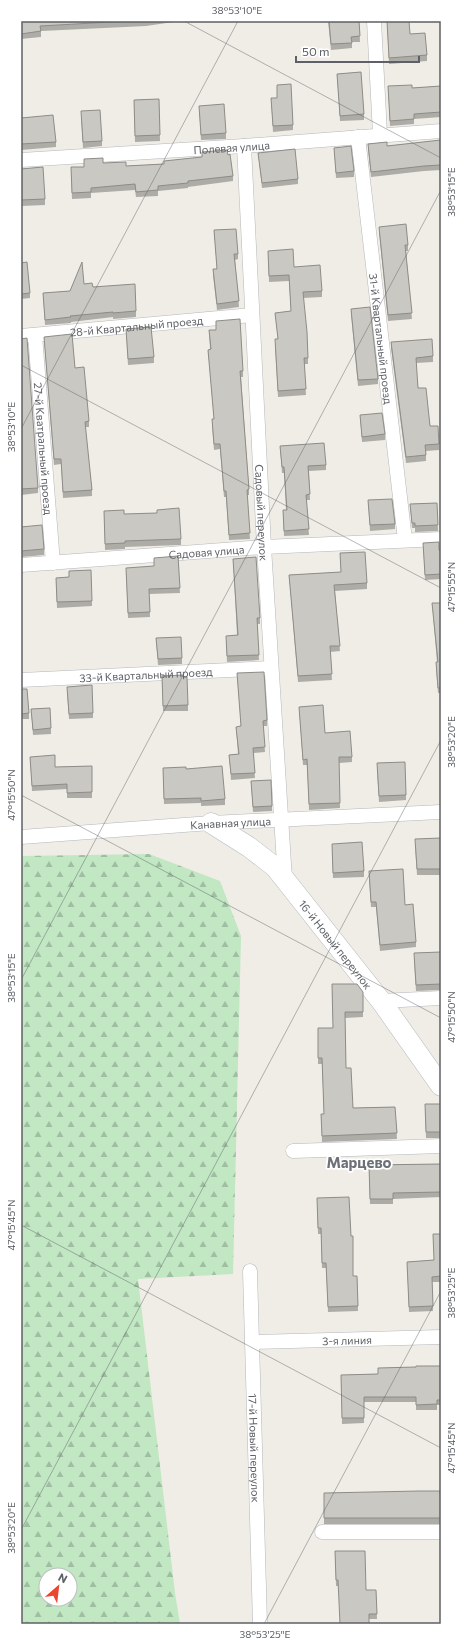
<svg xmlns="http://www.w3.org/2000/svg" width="462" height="1645" viewBox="0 0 462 1645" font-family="Commissioner,sans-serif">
<defs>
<pattern id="forest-firs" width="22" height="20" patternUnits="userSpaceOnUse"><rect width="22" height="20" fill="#c1e7c3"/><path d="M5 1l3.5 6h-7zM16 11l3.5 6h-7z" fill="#a0bfa2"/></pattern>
</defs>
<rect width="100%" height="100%" fill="#efede5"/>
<!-- forest -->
<path fill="url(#forest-firs)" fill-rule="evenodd" d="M149 854 220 881 241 936 233 1274 138 1279 175 1593 180 1624H21V856ZM46 1575H70V1599H46Z"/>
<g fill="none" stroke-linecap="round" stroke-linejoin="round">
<!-- street casing -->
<g stroke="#b5b7bc" stroke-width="15">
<g id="street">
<polyline points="374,21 380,134"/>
<path id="s1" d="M358 137 405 540"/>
<path id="s2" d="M244 146 264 547 285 880"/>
<path id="s3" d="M21 160 244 146 441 131"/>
<path id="s4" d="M35 335 53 563"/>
<path id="s5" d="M21 336 252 315"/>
<path id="s6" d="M21 565 264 547 441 539"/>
<path id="s7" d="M21 680 271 668"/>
<path id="s8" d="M21 837 211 823 441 812"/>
<polyline points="381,1001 441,998"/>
<polyline points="293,1151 441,1146"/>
<path id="s9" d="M250 1271 260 1624"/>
<path id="s10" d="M252 1342 441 1337"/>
<polyline points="322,1532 441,1532"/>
</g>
</g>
<!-- secondary casing -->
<g stroke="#b6b9bf" stroke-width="21">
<g id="secondary">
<path id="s11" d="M211 823 249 847 275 867 381 1001 441 1086"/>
</g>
</g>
<!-- street -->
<use href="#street" stroke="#fff" stroke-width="14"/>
<!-- secondary -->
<use href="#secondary" stroke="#fff" stroke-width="20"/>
</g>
<!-- wall -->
<g fill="#aeaca7">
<polygon points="21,21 180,21 146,26 41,31 41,37 21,39"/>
<polygon points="328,21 359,21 360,42 352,42 352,48 331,50"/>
<polygon points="387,21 410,34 427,55 427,61 389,64"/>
<polygon points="337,74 364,114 364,120 340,121"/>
<polygon points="277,85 293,125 293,130 273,132 271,98 277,98"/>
<polygon points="388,86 412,88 441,86 441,117 414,119 414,124 390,126"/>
<polygon points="159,99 160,141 135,142 134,100"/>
<polygon points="199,106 226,133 226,139 201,140"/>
<polygon points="81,116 102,141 102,146 83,148"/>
<polygon points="21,118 56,142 56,147 21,150"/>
<polygon points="441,140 441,170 424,171 371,177 368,149 368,144 387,146"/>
<polygon points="334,148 354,171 354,177 336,178"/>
<polygon points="202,152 228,155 233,176 233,181 188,187 188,188 158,191 158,196 136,197 135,190 91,193 91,198 72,199 71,173 84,167 103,163 126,166 164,164 202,157"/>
<polygon points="258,153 298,179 298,184 262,188"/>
<polygon points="21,169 45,199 45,205 21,206"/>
<polygon points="379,227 408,245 408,251 406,251 412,319 388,321 379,232"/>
<polygon points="214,230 238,254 238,259 235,260 239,307 217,310 213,275 213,269 217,269"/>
<polygon points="268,251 294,267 322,291 322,297 303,298 308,358 308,364 304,364 306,395 278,397 275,345 278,339 275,313 291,311 289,281 269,282"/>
<polygon points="21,263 30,293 30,298 21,299"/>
<polygon points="84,284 93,287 136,311 136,317 113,319 113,317 71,322 71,323 45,325 43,293 70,291"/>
<polygon points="351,309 378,379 378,384 358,386 351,314"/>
<polygon points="216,321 243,371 243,377 241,377 249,489 249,495 247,495 250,539 229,540 226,497 224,497 220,449 214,450 212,425 212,419 214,419 208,350 210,349 209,330 216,330"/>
<polygon points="126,329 154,357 154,363 128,365"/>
<polygon points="44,337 75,368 89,421 89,427 85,427 92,490 92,496 63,498 61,464 54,465"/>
<polygon points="21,339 38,488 38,493 21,495"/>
<polygon points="391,342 433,356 433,362 416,363 418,388 430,426 439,444 439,450 426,451 426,461 406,463 391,348"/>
<polygon points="360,415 385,434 385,440 362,442"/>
<polygon points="280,446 326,465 326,470 309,471 310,500 306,500 309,535 284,536 283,510 286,510 284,473 282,473"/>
<polygon points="368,500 395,524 395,529 370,531"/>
<polygon points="437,503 438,531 415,532 415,528 412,528 410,504"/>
<polygon points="104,511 124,514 181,539 181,545 125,547 125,549 105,550"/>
<polygon points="21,527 44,549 44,555 21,557"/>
<polygon points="423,543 439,550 441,550 441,579 425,580"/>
<polygon points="340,553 367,583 367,589 335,591 340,651 330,652 332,680 298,682 289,575 341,572"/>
<polygon points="178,556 180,593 149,594 150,617 128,618 126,573 154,566"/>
<polygon points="233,559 260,618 260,624 257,624 259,660 227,662 226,641 237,635"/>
<polygon points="69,571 92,601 92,606 57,608 56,578 69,577"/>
<polygon points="432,603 441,603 441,700 441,693 438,693 436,668 436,662 437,662"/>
<polygon points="156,638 182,658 182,664 158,665"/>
<polygon points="237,673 267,720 267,726 263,726 265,752 253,753 255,778 231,780 229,755 238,754 236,727 241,726"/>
<polygon points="162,676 183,677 188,705 188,711 163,711"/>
<polygon points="21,689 29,713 29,719 21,719"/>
<polygon points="67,692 93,713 93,718 69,719"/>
<polygon points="299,707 325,733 352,757 352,762 339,763 340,808 309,810 307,765 303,765"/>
<polygon points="31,709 51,728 51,734 33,735"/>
<polygon points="30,757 55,767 92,766 92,798 67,798 67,789 32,791"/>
<polygon points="163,768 186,769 225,799 225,805 201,806 201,803 164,804"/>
<polygon points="377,768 406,795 406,800 379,802"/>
<polygon points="251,781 272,806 272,811 253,812"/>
<polygon points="441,838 441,875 417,875 415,844"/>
<polygon points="332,849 364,871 364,877 333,878"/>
<polygon points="369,877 416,942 416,947 380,951 376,907 371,907"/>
<polygon points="441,952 441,990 416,991 414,959"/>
<polygon points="332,984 363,992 363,1017 345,1018 346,1068 353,1108 395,1107 397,1139 322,1142 321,1114 324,1114 322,1064 318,1064 318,1028 333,1028"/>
<polygon points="441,1104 441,1138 426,1138 425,1110"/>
<polygon points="441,1164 441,1197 393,1199 393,1204 370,1204 369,1165"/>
<polygon points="317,1204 353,1276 357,1276 358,1311 328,1312 326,1268 322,1268 321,1234 318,1234"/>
<polygon points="441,1234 441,1282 432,1282 433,1311 409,1312 407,1262 434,1260"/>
<polygon points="441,1366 441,1405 437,1405 437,1410 416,1410 416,1402 364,1402 364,1423 342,1424 341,1375 378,1374 416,1367"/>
<polygon points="324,1493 441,1494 441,1524 324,1524"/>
<polygon points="335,1551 366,1590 376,1590 377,1619 369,1619 338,1586 336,1586"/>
</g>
<!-- building -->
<g fill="#cac8c2" stroke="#8d8c88">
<polygon points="21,21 129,21 40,26 41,31 21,34"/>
<polygon points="329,21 359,21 360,36 351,37 352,43 331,44"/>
<polygon points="387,21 409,21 410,34 425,33 427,55 389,58"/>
<polygon points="361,72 364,114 340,116 337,74"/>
<polygon points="291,84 293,125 273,126 271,98 277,98 277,85"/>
<polygon points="412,85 412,88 441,86 441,112 414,114 414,119 390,121 388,86"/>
<polygon points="159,99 160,135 135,136 134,100"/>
<polygon points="224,104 226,133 201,135 199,106"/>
<polygon points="100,110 102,141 83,142 81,111"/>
<polygon points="53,115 56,142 21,144 21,118"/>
<polygon points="441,140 441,165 424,166 371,172 368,144 387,142 387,146"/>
<polygon points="351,146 354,171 336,173 334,148"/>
<polygon points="295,149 298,179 262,183 258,153"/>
<polygon points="227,150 228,155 230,154 233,176 188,181 188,183 158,186 158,190 136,192 135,184 91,188 91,192 72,193 71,167 84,167 84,159 103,158 103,163 126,162 126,166 164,164 164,161 202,157 202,152"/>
<polygon points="43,167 45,199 21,200 21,169"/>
<polygon points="406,224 408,245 405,245 412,313 388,315 379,227"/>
<polygon points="236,229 238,254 234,254 239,301 217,304 213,269 217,269 214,230"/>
<polygon points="293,249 294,267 320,265 322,291 303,292 307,332 308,358 304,358 306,389 278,391 275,339 278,339 275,313 291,311 289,275 269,276 268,251"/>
<polygon points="27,262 30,293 21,294 21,263"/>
<polygon points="82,262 84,284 92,283 93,287 135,284 136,311 113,313 113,312 70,316 71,317 45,320 43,293 70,291"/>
<polygon points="370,307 378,379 358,380 351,309"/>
<polygon points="240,319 243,371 240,371 249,489 247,490 250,533 229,535 226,491 224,491 220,444 214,444 212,419 214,419 208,350 211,349 209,330 216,330 216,321"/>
<polygon points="151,327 154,357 128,359 126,329"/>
<polygon points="72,334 75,368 84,367 89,421 85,422 92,490 63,492 61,459 54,459 44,337"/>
<polygon points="27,338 38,488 21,489 21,339"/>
<polygon points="432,339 433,356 416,358 418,388 426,388 430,426 438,426 439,444 425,445 426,455 406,457 391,342"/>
<polygon points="382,413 385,434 362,437 360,415"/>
<polygon points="324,443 326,465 308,466 310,494 306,495 309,529 284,531 283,510 287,510 284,467 282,467 280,446"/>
<polygon points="392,499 395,524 370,525 368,500"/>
<polygon points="437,503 438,525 415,526 415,523 412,523 410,504"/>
<polygon points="179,508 181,539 125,541 125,543 105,544 104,511 124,510 124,514 157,513 157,510"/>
<polygon points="42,525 44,549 21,551 21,527"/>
<polygon points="439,542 439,550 441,550 441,574 425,575 423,543"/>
<polygon points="365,552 367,583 334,585 340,646 330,646 332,674 298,676 289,575 341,572 340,553"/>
<polygon points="178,556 180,588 149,589 150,612 128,613 126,568 154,566 154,558"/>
<polygon points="256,557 260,618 257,618 259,655 227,656 226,636 238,635 233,559"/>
<polygon points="91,570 92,601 57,602 56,578 69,577 69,571"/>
<polygon points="432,603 441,603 441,694 441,688 438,688 436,662 438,662"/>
<polygon points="181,637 182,658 158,659 156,638"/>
<polygon points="264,672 267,720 263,721 265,747 253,748 255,773 231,774 229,755 239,754 236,727 241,726 237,673"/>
<polygon points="183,675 183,677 187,677 188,705 163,706 162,676"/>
<polygon points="92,685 93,713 69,714 67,687"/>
<polygon points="21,689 27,689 29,713 21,714"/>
<polygon points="323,705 325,733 350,731 352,757 339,757 340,803 309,804 307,759 303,760 299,707"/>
<polygon points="50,708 51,728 33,730 31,709"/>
<polygon points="55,755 55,767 92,766 92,792 67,793 67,784 32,786 30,757"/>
<polygon points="405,762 406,795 379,796 377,763"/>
<polygon points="222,766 225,799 201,801 201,798 164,799 163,768 186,767 186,769"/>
<polygon points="271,780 272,806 253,807 251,781"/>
<polygon points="441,838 441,869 417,869 415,839"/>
<polygon points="362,842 364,871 333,873 332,844"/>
<polygon points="403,869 405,905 413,904 416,942 380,945 376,902 371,902 369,871"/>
<polygon points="441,952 441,984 416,985 414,953"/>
<polygon points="332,984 357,984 363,992 363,1012 345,1012 346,1068 351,1068 353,1108 395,1107 397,1133 322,1136 321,1114 324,1114 322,1058 318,1058 318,1028 333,1028"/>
<polygon points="425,1104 441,1104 441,1132 426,1132"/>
<polygon points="441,1164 441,1192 393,1193 393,1199 370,1199 369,1165"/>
<polygon points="349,1197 351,1236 353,1236 353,1276 357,1276 358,1306 328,1307 326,1263 322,1263 321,1228 318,1228 317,1198"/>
<polygon points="433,1234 441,1234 441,1276 432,1277 433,1306 409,1307 407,1262 434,1260"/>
<polygon points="416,1366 441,1366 441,1400 437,1400 437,1404 416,1405 416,1397 364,1397 364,1418 342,1418 341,1375 378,1374 378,1368 416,1367"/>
<polygon points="419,1491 440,1491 440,1494 441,1494 441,1518 324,1518 324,1493"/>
<polygon points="335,1551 365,1551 366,1590 376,1590 377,1614 369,1614 369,1624 340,1624 338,1580 336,1580"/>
</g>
<!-- ticks -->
<path fill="none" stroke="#5d6066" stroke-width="1" stroke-opacity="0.45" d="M184 21 441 158M21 365 441 588M21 429 238 21M21 795 441 1018M21 980 441 190M21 1225 441 1448M21 1530 441 740M264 1624 441 1291"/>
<g text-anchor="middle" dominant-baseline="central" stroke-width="3.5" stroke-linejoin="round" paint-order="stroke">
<!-- street labels -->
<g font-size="11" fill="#5d6066" stroke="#fff">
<text stroke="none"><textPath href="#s3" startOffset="211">Полевая улица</textPath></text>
<text stroke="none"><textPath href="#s5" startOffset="116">28-й Квартальный проезд</textPath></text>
<text stroke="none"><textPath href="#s1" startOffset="203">31-й Квартальный проезд</textPath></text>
<text stroke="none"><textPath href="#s4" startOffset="114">27-й Кватральный проезд</textPath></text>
<text stroke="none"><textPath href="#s2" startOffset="367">Садовый переулок</textPath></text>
<text stroke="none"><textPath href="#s6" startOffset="186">Садовая улица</textPath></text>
<text stroke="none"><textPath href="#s7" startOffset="125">33-й Квартальный проезд</textPath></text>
<text stroke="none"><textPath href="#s8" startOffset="210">Канавная улица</textPath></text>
<text stroke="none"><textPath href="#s11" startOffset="176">16-й Новый переулок</textPath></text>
<text stroke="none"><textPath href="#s10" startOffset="95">3-я линия</textPath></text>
<text stroke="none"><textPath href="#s9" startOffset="177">17-й Новый переулок</textPath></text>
</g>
<!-- district labels -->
<g font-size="15" font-weight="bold" fill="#6e7278" stroke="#fff">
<text x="359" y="1162">Марцево</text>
</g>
</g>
<!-- border -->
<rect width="462" height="1645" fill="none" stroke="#ffffff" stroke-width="44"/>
<!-- north arrow -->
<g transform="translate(58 1587) rotate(28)"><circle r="19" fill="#ffffff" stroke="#bebfc2"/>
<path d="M0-3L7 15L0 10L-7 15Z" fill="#ec462e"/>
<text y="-6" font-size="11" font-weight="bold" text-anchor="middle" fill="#5d6066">N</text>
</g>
<!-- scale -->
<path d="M296 56v6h123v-6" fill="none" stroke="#5d6066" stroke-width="2"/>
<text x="302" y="56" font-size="12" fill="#5d6066" stroke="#ffffff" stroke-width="3" paint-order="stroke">50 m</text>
<rect x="22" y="22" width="418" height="1601" fill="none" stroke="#5d6066" stroke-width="1.5"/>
<g font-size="10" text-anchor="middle" fill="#5d6066">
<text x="237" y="14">38°53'10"E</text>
<text transform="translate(451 192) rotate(-90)" y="4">38°53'15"E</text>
<text transform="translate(11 427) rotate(-90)" y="4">38°53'10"E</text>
<text transform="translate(451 587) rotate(-90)" y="4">47°15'55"N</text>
<text transform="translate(451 742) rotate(-90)" y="4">38°53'20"E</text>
<text transform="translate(11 795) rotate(-90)" y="4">47°15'50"N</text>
<text transform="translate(11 978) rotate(-90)" y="4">38°53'15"E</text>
<text transform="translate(451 1017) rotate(-90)" y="4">47°15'50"N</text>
<text transform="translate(11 1225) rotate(-90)" y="4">47°15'45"N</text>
<text transform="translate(451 1293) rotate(-90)" y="4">38°53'25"E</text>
<text transform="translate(451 1448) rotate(-90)" y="4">47°15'45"N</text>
<text transform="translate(11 1528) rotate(-90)" y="4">38°53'20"E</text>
<text x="265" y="1638">38°53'25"E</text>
</g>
</svg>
